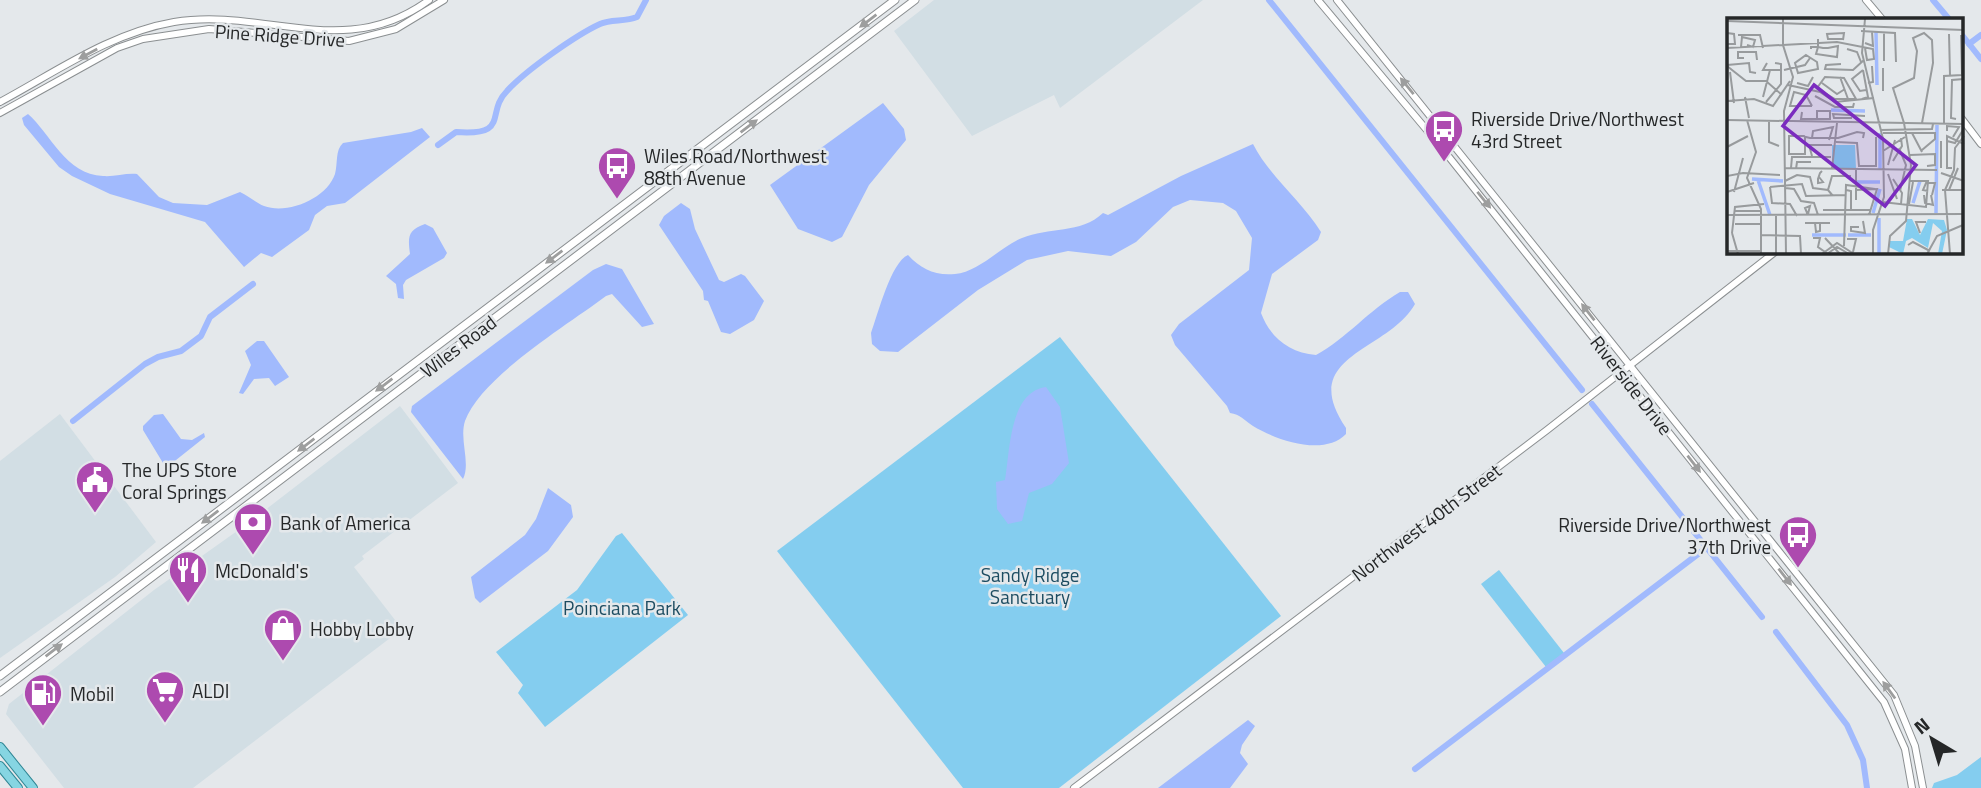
<svg xmlns="http://www.w3.org/2000/svg" width="1981" height="788" viewBox="0 0 1981 788" font-family="'Titillium Web',sans-serif">
<rect width="100%" height="100%" fill="#e4e8eb"/>
<!-- built -->
<g fill="#d2dee4">
<polygon points="934,0 1203,0 1060,108 1054,95 972,136 894,31"/>
<polygon points="400,406 458,483 362,556 364,559 354,567 402,629 193,788 64,788 6,714 9,704 154,590 247,524"/>
<polygon points="60,414 156,542 115,577 0,658 0,461"/>
</g>
<!-- green -->
<g fill="#84cdef">
<polygon points="1060,337 1281,616 1059,788 963,788 777,551"/>
<polygon points="622,533 688,615 545,727 518,693 523,685 496,652 577,590 616,536"/>
<polygon points="1499,570 1564,653 1546,667 1481,584"/>
<polygon points="1981,757 1981,788 1932,788 1934,783 1957,775"/>
</g>
<!-- water -->
<g fill="#a1bafd">
<polygon points="883,103 904,129 906,140 869,185 842,237 832,242 798,229 770,185"/>
<path d="M28 114C50 133 66 175 103 176 114 177 125 173 137 174L159 197 173 203 207 205 240 192C249 196 256 203 264 206 288 215 327 198 335 174 338 163 335 150 343 143L411 132 422 128 430 137 345 203 327 206 315 215 309 230 272 257 261 253 244 267 205 222 110 194 72 176 59 167 24 125 22 118Z"/>
<path d="M1253 144C1270 177 1301 200 1321 232L1318 240 1272 274 1261 313C1270 337 1289 353 1316 355 1347 338 1369 310 1400 292H1408L1415 304C1388 352 1296 355 1346 428V434C1324 457 1276 440 1253 426 1245 421 1240 414 1230 413L1227 406 1175 345 1171 335 1179 324 1249 270 1252 238 1236 211 1223 203 1190 200 1173 207 1136 242 1111 256 1068 251 1027 260 978 290 898 352 880 351 872 344 871 333C878 314 891 262 908 255 921 269 935 276 955 274 979 272 1000 247 1022 238 1048 227 1081 234 1103 213L1108 215 1181 176Z"/>
<polygon points="681,203 690,209 695,229 719,280 724,282 741,274 745,276 764,301 754,320 730,334 721,332 708,301 704,300 703,291 659,225 664,216"/>
<path d="M425 224 433 228 447 253 444 258 406 280 403 285 404 299 398 298 396 284 386 276 410 254C408 238 407 230 425 224Z"/>
<path d="M606 264 622 269 654 324 642 327 612 294 606 296C566 326 481 377 465 421 459 440 471 463 463 479L411 412 412 406 593 270Z"/>
<polygon points="257,341 264,341 289,377 275,386 269,378 254,379 243,394 239,393 251,365 245,351"/>
<path d="M1046 387 1060 407 1069 463 1052 484 1029 493 1022 521 1008 524 997 509 996 482 1005 480C1010 452 1009 392 1046 387Z"/>
<polygon points="163,414 181,439 192,440 204,433 205,437 171,464 163,463 143,430 143,426 154,415"/>
<polygon points="548,488 571,505 573,517 548,551 480,603 475,598 471,577 525,535 536,519"/>
<polygon points="1248,720 1255,726 1242,745 1240,753 1248,764 1230,788 1158,788"/>
</g>
<g fill="none" stroke-linecap="round" stroke-linejoin="round">
<!-- canal -->
<g stroke="#a1bafd" stroke-width="6">
<polyline points="1269,0 1582,390"/>
<polyline points="1933,0 1949,19"/>
<polyline points="1962,35 1981,59"/>
<polyline points="1969,44 1981,35"/>
<path d="M438 145 456 132C511 136 485 113 507 91 525 71 576 35 600 24 611 19 625 22 637 17L646 0"/>
<polyline points="1592,404 1762,617"/>
<polyline points="73,421 145,364 158,357 181,351 201,336 210,317 253,284"/>
<polyline points="1776,632 1847,725 1863,760 1867,788"/>
<polyline points="1415,769 1706,548"/>
</g>
<!-- tertiary casing -->
<g stroke="#8b8f91" stroke-width="8">
<g id="tertiary">
<polyline points="1318,0 1441,147 1884,702 1905,749 1912,788"/>
<polyline points="1337,0 1894,695 1915,746 1923,788"/>
<polyline points="1866,0 1882,19"/>
<path d="M0 102C56 72 110 33 174 22 265 7 345 62 429 0"/>
<polyline points="0,113 117,48 143,39 209,29 349,41 396,29 444,0"/>
<polyline points="1962,119 1981,144"/>
<polyline points="1074,788 1547,430 1775,252"/>
</g>
</g>
<!-- secondary casing -->
<g stroke="#8b8f91" stroke-width="9">
<g id="secondary">
<polyline points="0,676 895,0"/>
<polyline points="0,692 915,0"/>
</g>
</g>
<!-- primary casing -->
<g stroke="#308694" stroke-width="10">
<g id="primary">
<polyline points="0,747 33,788"/>
<polyline points="0,766 18,788"/>
</g>
</g>
<!-- tertiary -->
<use href="#tertiary" stroke="#fff" stroke-width="6"/>
<!-- secondary -->
<use href="#secondary" stroke="#fff" stroke-width="7"/>
<!-- primary -->
<use href="#primary" stroke="#86d5e2" stroke-width="8"/>
</g>
<!-- one-way arrows -->
<defs><path id="oneway-solid" d="M-6-.8H1V-3.2L6.5 0L1 3.2V.8H-6Z" transform="scale(1.75)"/></defs>
<g fill="#9d9e9e">
<use href="#oneway-solid" transform="translate(868 21) rotate(143)"/>
<use href="#oneway-solid" transform="translate(88 54) rotate(152)"/>
<use href="#oneway-solid" transform="translate(1407 86) rotate(-129)"/>
<use href="#oneway-solid" transform="translate(749 126) rotate(-37)"/>
<use href="#oneway-solid" transform="translate(1484 200) rotate(51)"/>
<use href="#oneway-solid" transform="translate(554 257) rotate(143)"/>
<use href="#oneway-solid" transform="translate(1588 312) rotate(-128)"/>
<use href="#oneway-solid" transform="translate(384 385) rotate(143)"/>
<use href="#oneway-solid" transform="translate(306 445) rotate(143)"/>
<use href="#oneway-solid" transform="translate(1694 464) rotate(52)"/>
<use href="#oneway-solid" transform="translate(210 517) rotate(143)"/>
<use href="#oneway-solid" transform="translate(1785 577) rotate(52)"/>
<use href="#oneway-solid" transform="translate(54 650) rotate(-37)"/>
<use href="#oneway-solid" transform="translate(1889 690) rotate(-126)"/>
</g>
<!-- icons -->
<defs>
<g id="bus-pin" transform="scale(2.0125)"><path d="M0 17L-7.5 6A9.5 9.5 0 1 1 7.5 6Z" fill="#ad4aaf" stroke="#e4e8eb"/><path d="M-5-6H5V4H4V6H2V4H-2V6H-4V4H-5ZM-3.5-4V0h7V-4ZM-3.5 1.2v1.5H-2V1.2ZM2 1.2v1.5H3.5V1.2Z" fill="#fff"/></g>
<g id="civic-pin" transform="scale(2.0125)"><path d="M0 17L-7.5 6A9.5 9.5 0 1 1 7.5 6Z" fill="#ad4aaf" stroke="#e4e8eb"/><path d="M-.6-6.5H3V-4.5H.6V-3L4-1V1h2V6H-6V1h2V-1L-.6-3ZM-1.2 2.5V6h2.4V2.5Z" fill="#fff"/></g>
<g id="bank-pin" transform="scale(2.0125)"><path d="M0 17L-7.5 6A9.5 9.5 0 1 1 7.5 6Z" fill="#ad4aaf" stroke="#e4e8eb"/><path d="M-6-4H6V4H-6ZM0-2.3a2.3 2.3 0 1 0 0 4.6a2.3 2.3 0 1 0 0-4.6Z" fill="#fff"/></g>
<g id="restaurant-pin" transform="scale(2.0125)"><path d="M0 17L-7.5 6A9.5 9.5 0 1 1 7.5 6Z" fill="#ad4aaf" stroke="#e4e8eb"/><path d="M-5-6h1v4h1v-4h1v4h1v-4h1v5L-1.5 .5V6h-2V.5L-5-1ZM5-6V6H3V1.5H1.5Q1.5-4 5-6Z" fill="#fff"/></g>
<g id="shop-pin" transform="scale(2.0125)"><path d="M0 17L-7.5 6A9.5 9.5 0 1 1 7.5 6Z" fill="#ad4aaf" stroke="#e4e8eb"/><path d="M-5-2.5h2.3a2.7 3.5 0 0 1 5.4 0H5L5.5 6h-11ZM-1.5-2.5h3a1.5 2.3 0 0 0-3 0Z" fill="#fff"/></g>
<g id="supermarket-pin" transform="scale(2.0125)"><path d="M0 17L-7.5 6A9.5 9.5 0 1 1 7.5 6Z" fill="#ad4aaf" stroke="#e4e8eb"/><path d="M-6-5.5h2.5l.6 2H6L4.5 2H-2.5L-4.4-4H-6ZM-1.5 3.2a1.3 1.3 0 1 0 .1 0ZM3 3.2a1.3 1.3 0 1 0 .1 0Z" fill="#fff"/></g>
<g id="fuel-pin" transform="scale(2.0125)"><path d="M0 17L-7.5 6A9.5 9.5 0 1 1 7.5 6Z" fill="#ad4aaf" stroke="#e4e8eb"/><path d="M-5.5-6h7V0h2V4h1.3V-2.5L3-4.5l.8-.8L6-3V5H2.5V1h-1V6h-7ZM-4.2-4.7v3.2H.2V-4.7Z" fill="#fff"/></g>
</defs>
<g fill-rule="evenodd">
<use href="#bus-pin" x="1444" y="129"/>
<use href="#bus-pin" x="617" y="166"/>
<use href="#civic-pin" x="95" y="480"/>
<use href="#bank-pin" x="253" y="522"/>
<use href="#bus-pin" x="1798" y="535"/>
<use href="#restaurant-pin" x="188" y="570"/>
<use href="#shop-pin" x="283" y="628"/>
<use href="#supermarket-pin" x="165" y="690"/>
<use href="#fuel-pin" x="43" y="693"/>
</g>
<g text-anchor="middle" dominant-baseline="central" stroke-width="5" stroke-linejoin="round" paint-order="stroke">
<!-- street labels -->
<g font-size="19" fill="#252728" stroke="#e4e8eb">
<text transform="translate(280 35) rotate(4)">Pine Ridge Drive</text>
<text transform="translate(458 346) rotate(-37)">Wiles Road</text>
<text transform="translate(1632 385) rotate(52)">Riverside Drive</text>
<text transform="translate(1426 522) rotate(-37)">Northwest 40th Street</text>
</g>
<!-- poi labels -->
<g font-size="19" fill="#252728" stroke="#e4e8eb" text-anchor="start">
<text x="1471" y="118">Riverside Drive/Northwest<tspan x="1471" dy="22">43rd Street</tspan></text>
<text x="644" y="155">Wiles Road/Northwest<tspan x="644" dy="22">88th Avenue</tspan></text>
<text x="122" y="469">The UPS Store<tspan x="122" dy="22">Coral Springs</tspan></text>
<text x="280" y="522">Bank of America</text>
<text x="1771" y="524" text-anchor="end">Riverside Drive/Northwest<tspan x="1771" dy="22">37th Drive</tspan></text>
<text x="215" y="570">McDonald's</text>
<text x="310" y="628">Hobby Lobby</text>
<text x="192" y="690">ALDI</text>
<text x="70" y="693">Mobil</text>
</g>
<!-- park labels -->
<g font-size="19" fill="#1c4c61" stroke="#e4e8eb">
<text x="1030" y="574">Sandy Ridge<tspan x="1030" dy="22">Sanctuary</tspan></text>
<text x="622" y="607">Poinciana Park</text>
</g>
</g>
<!-- overview -->
<g transform="translate(1727 18)">
<rect width="236" height="236" fill="#e4e8eb"/>
<path d="M105 127H128L129 151 105 150ZM180 201H185L193 217 201 201 217 202 220 212 215 236H211L215 213 206 205 201 230 185 220 179 223 176 236 162 229V223H176Z" fill="#84cdef"/>
<path fill="none" stroke="#a1bafd" stroke-width="3.5" d="M149 14 150 67M104 92 138 93M153 115V151M25 161 56 163M31 162 43 197M129 164H153M186 185 193 163M146 195 153 171M209 195 210 107M152 200V236M85 217H119M121 217H144"/>
<path fill="none" stroke="#989b9d" stroke-width="2" d="M56 1V27L66 59 57 93 59 236M138 1 135 35 156 121 157 179 146 212V236M0 3 237 12M134 13 168 15 169 44M0 15 7 16 8 26H0M157 15V43M222 16 223 57M11 17H33L36 30M116 21H101L100 16 117 15 116 22M138 25 146 28 145 14M14 29 15 19 28 22 26 29 20 27M0 30 110 24 146 31 147 41 140 42 138 30M84 31V29H91L96 30H101L111 28 110 39 89 36 91 29V21M120 31 130 34 134 44M79 37 90 44 91 51 71 55 68 45ZM17 40H11V34H29L30 42M40 45 36 52H54M114 46 99 47 98 51 126 52 137 42M0 47 22 45 23 54 29 55M0 48 19 63H39L55 77M156 50V73M57 52 78 47 83 40M136 52 125 61 133 73 139 72M3 54 7 85M113 59 121 81M70 65 81 68 86 59M95 65 110 76 118 71M141 65 146 64 145 48M61 67 93 74 108 84 147 80M89 70 108 81H129L117 60 98 59 90 70M88 78 108 89H126L127 85M18 79 22 100M36 79 43 52M135 81 141 79 136 52M0 83 27 81 46 88 63 63M39 84 54 66V46L48 45M85 88 79 77 67 74 63 88H85M75 94 74 101H103V93H90V100M125 100H107L106 96 138 98M229 101 224 100 225 62 237 61M0 102 237 106M20 102 29 134 20 160 34 191V236M42 103V124L52 128M177 105 166 70 187 60 190 33 186 20 197 15 205 22 206 45 195 105M217 105V58L235 57 234 17M153 112 205 111 206 106M220 113V108L232 109 226 119M156 115H208V121L195 132M185 115 195 134M78 119V136H62V118H77L78 119H79L83 120H112M85 120 86 113 106 109 102 122M111 120 130 114 137 115 136 120M214 123V150M220 123 228 125 236 112M109 124 130 125 132 148H149V119M0 129 21 118M172 130 179 147 173 173M156 133 178 119M183 137 208 136V147L200 148M85 138 82 127H105M166 143 175 128 174 120M161 147 168 122M58 150 210 152M64 150 65 139H104M225 150H220V118L237 126M69 151 70 144H84M105 151 110 105M129 151V182M214 155 237 163M161 156 170 181M92 159 96 164 91 165V161L93 155 95 153M166 161 175 175 174 186M58 163 70 157 83 159 86 170 101 172 106 178M0 164V158L16 155 53 157M43 169 75 166 79 178 119 177M43 169 45 185 63 186 70 198M58 170 67 171 74 183 87 185 91 197M101 172 105 158H124M119 172 124 173V192M129 172 150 171 142 197M215 172H237M222 172 231 150M201 173 196 172 199 165H208L205 177M0 174 27 165M7 174 16 140M197 177 198 185 206 187 204 177M155 184 199 189 201 163H183M182 186 186 164M96 192H143M8 193H34M0 197 237 196M81 197 78 190 83 188 81 196M78 205H103M88 205 89 214 93 213V205M8 206H34M132 209H124V213L138 215 136 203M5 215 8 189 37 186M5 215 11 236M193 215 189 204H199M34 217 73 218 74 236M86 220H93L91 229 101 236M98 220 113 236M120 221H129L126 234M181 227 186 224 203 233M117 228 119 167 148 171M0 233H34M49 236V198M95 236 110 225 127 236M100 236 110 229 122 236M161 236 163 218 179 203 184 147 177 105M200 236 210 218 236 207M223 236 218 172 227 152 228 130 237 118"/>
<path fill="#7b2cbf" fill-opacity="0.15" stroke="#7b2cbf" stroke-width="3.5" d="M87 67 189 147 158 188 56 108Z"/>
<rect width="236" height="236" fill="none" stroke="#252728" stroke-width="3.5"/>
</g>
<!-- north arrow -->
<g transform="translate(1932 739) rotate(322)" stroke="#e4e8eb" stroke-width="5" paint-order="stroke">
<path d="M0-5L12 26L0 18L-12 26Z" fill="#252728"/>
<text y="-10" font-size="19" font-weight="bold" text-anchor="middle" fill="#252728">N</text>
</g>
</svg>
